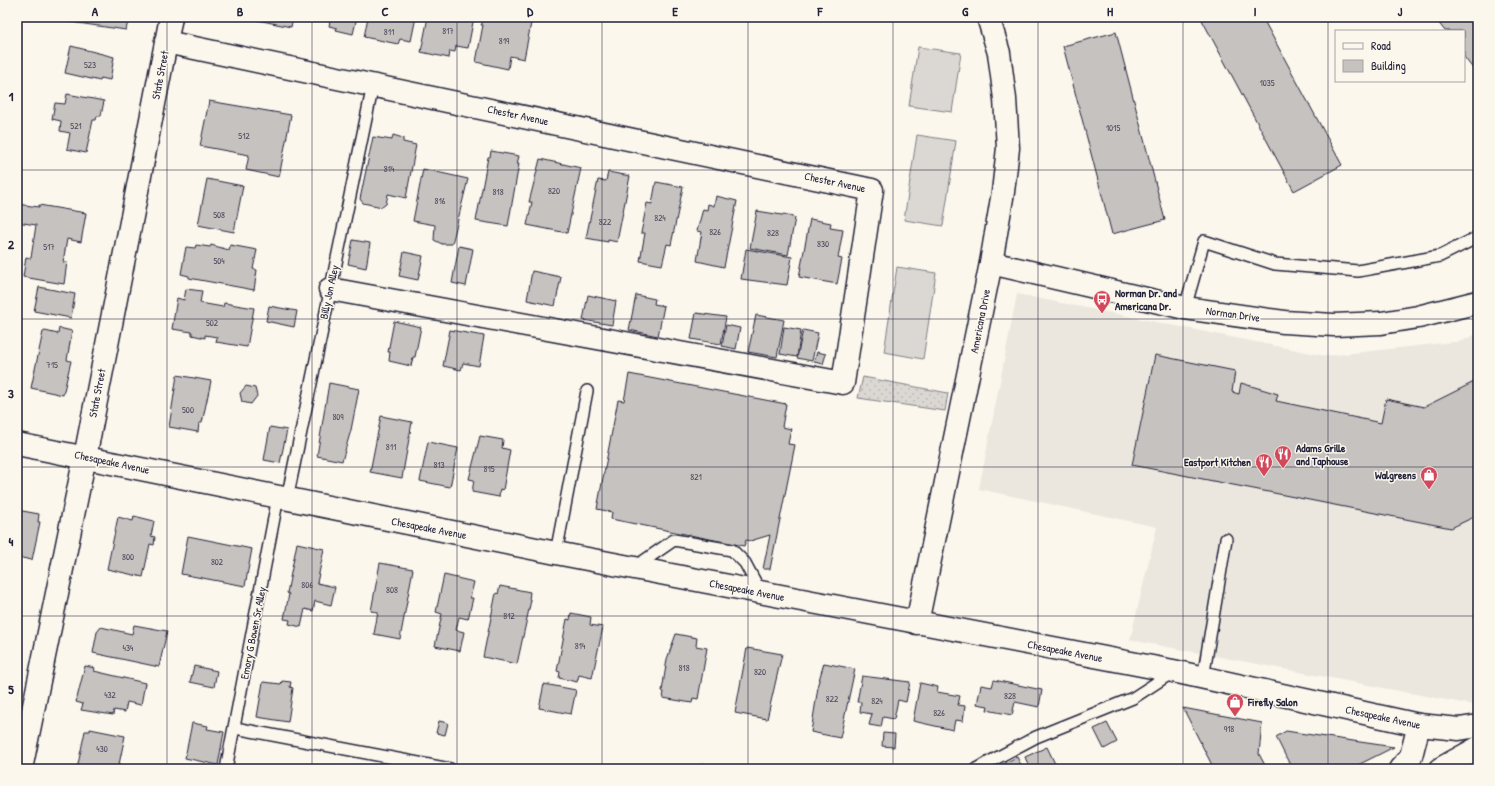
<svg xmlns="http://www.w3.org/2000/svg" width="1495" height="786" viewBox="0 0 1495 786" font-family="'Patrick Hand',sans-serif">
<defs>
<pattern id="green-dots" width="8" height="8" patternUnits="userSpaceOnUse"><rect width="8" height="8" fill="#dbd8d3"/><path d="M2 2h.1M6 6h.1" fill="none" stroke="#bcb9b6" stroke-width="1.8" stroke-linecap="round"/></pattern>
</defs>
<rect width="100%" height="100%" fill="#fbf7ec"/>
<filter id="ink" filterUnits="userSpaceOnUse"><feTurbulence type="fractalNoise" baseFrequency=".025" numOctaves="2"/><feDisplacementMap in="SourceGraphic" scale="8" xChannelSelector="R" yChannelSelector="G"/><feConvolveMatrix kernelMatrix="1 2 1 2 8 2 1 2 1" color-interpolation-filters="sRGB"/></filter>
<g filter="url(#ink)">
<!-- built -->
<polygon fill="#ebe7df" points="1017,294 1326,356 1462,341 1478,333 1478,703 1473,705 1130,640 1157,527 979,489"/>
<!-- green -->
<polygon fill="url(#green-dots)" stroke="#7e7d87" points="863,377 948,393 945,411 858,398"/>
<!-- pitch -->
<g fill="#dbd8d3" stroke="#7e7d87">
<polygon points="918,47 961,53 952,112 909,106"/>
<polygon points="917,135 956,141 943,226 904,220"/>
<polygon points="897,267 936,273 923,359 884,352"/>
</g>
<!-- building -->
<g fill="#c6c2c0" stroke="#22223b">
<polygon points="58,17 129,17 126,30 57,20"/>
<polygon points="243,17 293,17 291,27"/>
<polygon points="331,17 357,17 353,34 336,30 337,28 329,26"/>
<polygon points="368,17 416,17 411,41 400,39 398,44 364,37"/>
<polygon points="428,17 474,17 468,48 456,46 455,52 450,51 449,58 421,52"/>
<polygon points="485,17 532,18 524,59 510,56 508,69 476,62 483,25 481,25"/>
<polygon points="1208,17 1262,17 1342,165 1294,191 1202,20"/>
<polygon points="1434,17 1478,17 1478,75 1464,57 1464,31 1445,31"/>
<polygon points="1116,32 1165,220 1112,234 1063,46"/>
<polygon points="71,46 114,57 110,80 101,78 100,81 65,73"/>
<polygon points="67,94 104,101 101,116 97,116 96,120 93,120 86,153 67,149 70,133 60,131 61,121 52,119 55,103 65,104"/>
<polygon points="209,101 291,115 279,177 246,170 249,155 200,146"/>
<polygon points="393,135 403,138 403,142 416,145 406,198 388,194 386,204 382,207 363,203 360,199 373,137 392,140"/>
<polygon points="491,151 519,156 517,164 519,164 508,226 476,221 488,157 490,157"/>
<polygon points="540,159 581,168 567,233 527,225 532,202 529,202"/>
<polygon points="423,169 468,179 452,244 442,244 434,240 435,225 413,221"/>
<polygon points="608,172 630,176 617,242 608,240 608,242 586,238 598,180 606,181"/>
<polygon points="207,179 243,186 234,232 198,225"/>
<polygon points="656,182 683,187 671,245 667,244 662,265 640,261 645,233 641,233 647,203 652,204"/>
<polygon points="716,196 737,201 724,267 697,261 702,232 697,231 703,209 707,210 708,204 714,206"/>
<polygon points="17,204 39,207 39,205 86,213 81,242 67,239 63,262 67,262 64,284 23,277 26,257 31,258 36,225 17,222"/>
<polygon points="757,211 782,215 784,214 795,218 788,255 750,248"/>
<polygon points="810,219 831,223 830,228 843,230 838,258 842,259 837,284 799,277"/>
<polygon points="353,240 370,243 366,268 348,264"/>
<polygon points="196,245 210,247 211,245 229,250 230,245 257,250 253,269 257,270 254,290 189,278 189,276 181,274 186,247 195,248"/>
<polygon points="459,246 473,249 466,286 452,283"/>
<polygon points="746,249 792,257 787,285 741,279"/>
<polygon points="404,252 423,256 418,280 399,276"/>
<polygon points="532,271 561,277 555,306 527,300"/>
<polygon points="39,287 75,294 71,318 34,311"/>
<polygon points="186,289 202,291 200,303 223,307 224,303 254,308 247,347 216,342 217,337 205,335 205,338 192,335 192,332 172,329 177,298 184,300"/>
<polygon points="588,295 616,301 612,325 583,320"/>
<polygon points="636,295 655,299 654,304 664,306 658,336 629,330"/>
<polygon points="269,306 297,311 294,327 266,321"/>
<polygon points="696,313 726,317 721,344 691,339"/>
<polygon points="756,315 784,320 777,357 748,352"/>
<polygon points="394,321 421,327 415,357 413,357 411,366 389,361 390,352 388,352"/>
<polygon points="726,325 740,328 736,349 722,346"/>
<polygon points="784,327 801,330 797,357 780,354"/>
<polygon points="59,328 72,331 67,360 71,361 63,395 31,388 43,332 45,331 58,334"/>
<polygon points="450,330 484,336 479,366 463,363 461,370 443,366"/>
<polygon points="803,330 818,333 812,361 797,358"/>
<polygon points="817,352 826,354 823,364 814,362"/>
<polygon points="1155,355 1235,371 1232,392 1239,394 1241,383 1278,394 1276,401 1381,423 1386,399 1424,407 1478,380 1478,515 1451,528 1132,465"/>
<polygon points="629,374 786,404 782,427 791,429 788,444 795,445 770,569 763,569 770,535 750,541 746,540 744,546 611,519 612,512 597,509 618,400 624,401"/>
<polygon points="177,375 211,381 202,423 199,423 198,432 169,427"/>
<polygon points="329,383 359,389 351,430 342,461 317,456"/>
<polygon points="246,386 255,388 257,396 251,404 242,402 240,393"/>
<polygon points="381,416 412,422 402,478 370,472"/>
<polygon points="270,427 287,430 280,463 264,460"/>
<polygon points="480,436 503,440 502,448 510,450 503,490 500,489 499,497 472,492 474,480 469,479"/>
<polygon points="428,442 458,448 450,487 420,481"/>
<polygon points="17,510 39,514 38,522 40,522 32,560 17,557 17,559"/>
<polygon points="134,516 154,521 151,536 155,537 154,545 150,544 143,577 107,569 118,517 133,521"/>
<polygon points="188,536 252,549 245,586 181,574"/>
<polygon points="297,543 324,549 317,583 335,587 331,605 315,601 313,611 305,609 301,627 289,624 290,620 284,619 289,594 287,593"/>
<polygon points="380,563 413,569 400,639 374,634 378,612 371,611"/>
<polygon points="444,575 474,582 470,598 473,598 468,619 459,617 456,630 464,632 460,651 435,646 442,614 436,612"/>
<polygon points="500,586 530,592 529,600 531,600 517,664 483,657 496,593 498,594"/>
<polygon points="571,613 591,617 590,625 603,627 592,678 579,675 577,682 559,678 560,672 557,671 567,619 570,620"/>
<polygon points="134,625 167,631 159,667 93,653 97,632 101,627 132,634"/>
<polygon points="676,634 697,638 696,646 707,648 698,699 693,698 692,703 663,698 664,692 662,691 667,659"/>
<polygon points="747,648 782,654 767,719 735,713"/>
<polygon points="824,663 855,669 840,738 811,732 818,687 817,687"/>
<polygon points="85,666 95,668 94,671 145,683 141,705 127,702 125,712 114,710 113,715 81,710 83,704 76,702"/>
<polygon points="194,666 217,671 214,687 190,682"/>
<polygon points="862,676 910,682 906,702 898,700 894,719 883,717 881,727 869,725 872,714 860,712 861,702 857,702"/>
<polygon points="994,680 1042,690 1039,707 1015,702 1012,715 987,710 988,706 977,704 981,685 992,687"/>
<polygon points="282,681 291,682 290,687 293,688 288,722 257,717 263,682 281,684"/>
<polygon points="920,683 938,687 937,692 960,696 958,705 965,706 963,721 955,720 953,730 913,721"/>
<polygon points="544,684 576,690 571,714 539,708"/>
<polygon points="1183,708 1262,723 1259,754 1267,769 1225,769 1224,767 1214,769"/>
<polygon points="439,721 448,723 445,735 436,733"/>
<polygon points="192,723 208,726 207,729 224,732 218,765 185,758"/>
<polygon points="1107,723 1117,742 1104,749 1094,729"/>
<polygon points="90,729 125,736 118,769 77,769 85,731 90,731"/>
<polygon points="1286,731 1299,733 1394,747 1350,769 1292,769 1276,737"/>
<polygon points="883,733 895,734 894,747 882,746"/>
<polygon points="1047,747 1057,768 1030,769 1025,757"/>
<polygon points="1017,757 1023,769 996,769 995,768"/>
<polygon points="702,764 725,769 701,769"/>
</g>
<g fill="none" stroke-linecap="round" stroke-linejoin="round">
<!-- service casing -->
<g stroke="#22223b" stroke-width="14">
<g id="service">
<polyline points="1185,308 1204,241 1275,264 1358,271 1440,256 1478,237"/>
<polyline points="287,499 373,85"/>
<polyline points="556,553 587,391"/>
<polyline points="635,567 674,540 732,550 745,563 761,593"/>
<polyline points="1203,678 1226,539"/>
<polyline points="235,728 450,769"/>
<polyline points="226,769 278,497"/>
<polyline points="976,769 1036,737 1133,698 1173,672"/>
</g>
</g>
<!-- minor casing -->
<g stroke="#22223b" stroke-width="25">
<g id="minor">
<polyline points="166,42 872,190 843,383 330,289"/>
<polyline points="991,263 1185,308 1284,322 1334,325 1381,323 1418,317 1478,302"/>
<polyline points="917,623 991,263 1003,192 1008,148 1005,99 999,53 988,17"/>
<polyline points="21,769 88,442 171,17"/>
</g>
</g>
<!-- secondary casing -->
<g stroke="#22223b" stroke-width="25">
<g id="secondary">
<polyline points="17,444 556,553 1173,671 1419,725 1459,729 1478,726"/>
<polyline points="1400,769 1411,756 1419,725"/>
<polyline points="1440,769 1478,748"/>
</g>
</g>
<!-- service -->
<use href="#service" stroke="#fbf7ec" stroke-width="11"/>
<!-- minor -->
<use href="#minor" stroke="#fbf7ec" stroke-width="22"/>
<!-- secondary -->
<use href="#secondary" stroke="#fbf7ec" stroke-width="22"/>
</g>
</g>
<!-- grid -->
<path fill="none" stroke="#22223b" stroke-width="1" stroke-opacity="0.55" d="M167 17V769M312 17V769M457 17V769M602 17V769M748 17V769M893 17V769M1038 17V769M1183 17V769M1328 17V769M17 170H1478M17 319H1478M17 467H1478M17 616H1478"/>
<!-- icons -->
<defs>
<g id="bus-pin" transform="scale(0.9)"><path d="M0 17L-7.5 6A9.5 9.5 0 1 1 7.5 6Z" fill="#d1495b" stroke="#fbf7ec"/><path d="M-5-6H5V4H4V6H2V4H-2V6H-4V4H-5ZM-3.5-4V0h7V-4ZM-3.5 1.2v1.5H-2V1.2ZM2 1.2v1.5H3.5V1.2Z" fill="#fff"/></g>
<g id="restaurant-pin" transform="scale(0.9)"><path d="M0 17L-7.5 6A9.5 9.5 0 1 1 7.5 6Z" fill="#d1495b" stroke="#fbf7ec"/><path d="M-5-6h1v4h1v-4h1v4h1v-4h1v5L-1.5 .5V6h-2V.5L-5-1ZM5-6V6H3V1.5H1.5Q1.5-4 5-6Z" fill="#fff"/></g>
<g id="shop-pin" transform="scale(0.9)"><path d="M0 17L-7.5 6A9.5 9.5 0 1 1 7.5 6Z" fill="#d1495b" stroke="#fbf7ec"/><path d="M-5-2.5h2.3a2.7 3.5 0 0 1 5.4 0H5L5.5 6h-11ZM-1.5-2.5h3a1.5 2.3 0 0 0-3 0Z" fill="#fff"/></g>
</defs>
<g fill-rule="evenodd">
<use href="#bus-pin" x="1102" y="299"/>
<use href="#restaurant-pin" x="1283" y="454"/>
<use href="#restaurant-pin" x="1264" y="462"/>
<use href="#shop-pin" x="1429" y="475"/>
<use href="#shop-pin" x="1235" y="702"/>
</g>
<g text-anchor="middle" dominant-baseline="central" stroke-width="3" stroke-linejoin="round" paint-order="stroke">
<!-- number labels -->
<g font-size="9" fill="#4b4a5c">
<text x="448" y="31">817</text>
<text x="389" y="32">811</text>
<text x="504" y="41">819</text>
<text x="90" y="65">523</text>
<text x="1267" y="83">1035</text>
<text x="76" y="126">521</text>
<text x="1113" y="128">1015</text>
<text x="244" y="136">512</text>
<text x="389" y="169">814</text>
<text x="554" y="191">820</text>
<text x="498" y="192">818</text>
<text x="440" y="201">816</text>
<text x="219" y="215">508</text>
<text x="660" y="218">824</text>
<text x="605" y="222">822</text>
<text x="715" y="232">826</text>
<text x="773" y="233">828</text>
<text x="823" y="244">830</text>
<text x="49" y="247">517</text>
<text x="219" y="261">504</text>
<text x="212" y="323">502</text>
<text x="52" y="365">715</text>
<text x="188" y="410">500</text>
<text x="338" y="417">809</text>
<text x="391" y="447">811</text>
<text x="439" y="465">813</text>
<text x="489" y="469">815</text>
<text x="696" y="477">821</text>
<text x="128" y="557">800</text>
<text x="217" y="562">802</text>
<text x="307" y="585">806</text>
<text x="392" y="590">808</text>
<text x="509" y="616">812</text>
<text x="580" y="646">814</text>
<text x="128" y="648">434</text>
<text x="684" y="668">818</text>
<text x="760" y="672">820</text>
<text x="110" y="695">432</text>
<text x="1010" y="696">828</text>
<text x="832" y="699">822</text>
<text x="877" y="701">824</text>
<text x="939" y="713">826</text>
<text x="1229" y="729">918</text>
<text x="102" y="749">430</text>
</g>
<!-- street labels -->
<g font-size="11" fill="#22223b" stroke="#fbf7ec">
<text transform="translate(160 75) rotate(-79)">State Street</text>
<text transform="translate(518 115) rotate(12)">Chester Avenue</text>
<text transform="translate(835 182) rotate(12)">Chester Avenue</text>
<text transform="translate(329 292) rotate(-78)">Billy Jon Alley</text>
<text transform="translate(1233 314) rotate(8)">Norman Drive</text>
<text transform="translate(980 321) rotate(-79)">Americana Drive</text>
<text transform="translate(97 393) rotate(-79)">State Street</text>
<text transform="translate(112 462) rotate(12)">Chesapeake Avenue</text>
<text transform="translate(429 528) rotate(11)">Chesapeake Avenue</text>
<text transform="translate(747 590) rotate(11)">Chesapeake Avenue</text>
<text transform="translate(253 633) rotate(-79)">Emory G Bowen Sr Alley</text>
<text transform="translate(1065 651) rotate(11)">Chesapeake Avenue</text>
<text transform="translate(1383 717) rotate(12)">Chesapeake Avenue</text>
</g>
<!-- poi labels -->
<g font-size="11" font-weight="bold" fill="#22223b" stroke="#fbf7ec" text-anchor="start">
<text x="1115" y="293">Norman Dr. and<tspan x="1115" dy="13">Americana Dr.</tspan></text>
<text x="1296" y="448">Adams Grille<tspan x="1296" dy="13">and Taphouse</tspan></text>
<text x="1251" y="462" text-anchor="end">Eastport Kitchen</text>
<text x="1416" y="475" text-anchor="end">Walgreens</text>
<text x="1248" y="702">Firefly Salon</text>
</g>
</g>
<!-- margin -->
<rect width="1495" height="786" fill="none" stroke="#fbf7ec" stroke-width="44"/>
<!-- legend -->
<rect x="1335" y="30" width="130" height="52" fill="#fbf7ec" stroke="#a4a2a5"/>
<rect x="1343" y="43" width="20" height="6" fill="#fbf7ec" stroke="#a4a2a5"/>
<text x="1371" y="50" font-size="12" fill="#22223b">Road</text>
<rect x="1343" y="60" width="20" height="12" fill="#c6c2c0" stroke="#a4a2a5"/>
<text x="1371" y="70" font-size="12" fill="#22223b">Building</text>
<rect x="22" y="22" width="1451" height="742" fill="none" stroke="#22223b" stroke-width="1.5"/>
<g font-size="13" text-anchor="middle" font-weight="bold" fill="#22223b">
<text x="95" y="16">A</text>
<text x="240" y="16">B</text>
<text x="385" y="16">C</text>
<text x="530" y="16">D</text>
<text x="675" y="16">E</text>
<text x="820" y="16">F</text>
<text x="965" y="16">G</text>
<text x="1110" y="16">H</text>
<text x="1255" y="16">I</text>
<text x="1400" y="16">J</text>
<text x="11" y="101">1</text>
<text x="11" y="249">2</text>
<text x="11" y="398">3</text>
<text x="11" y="546">4</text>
<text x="11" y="694">5</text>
</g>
</svg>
